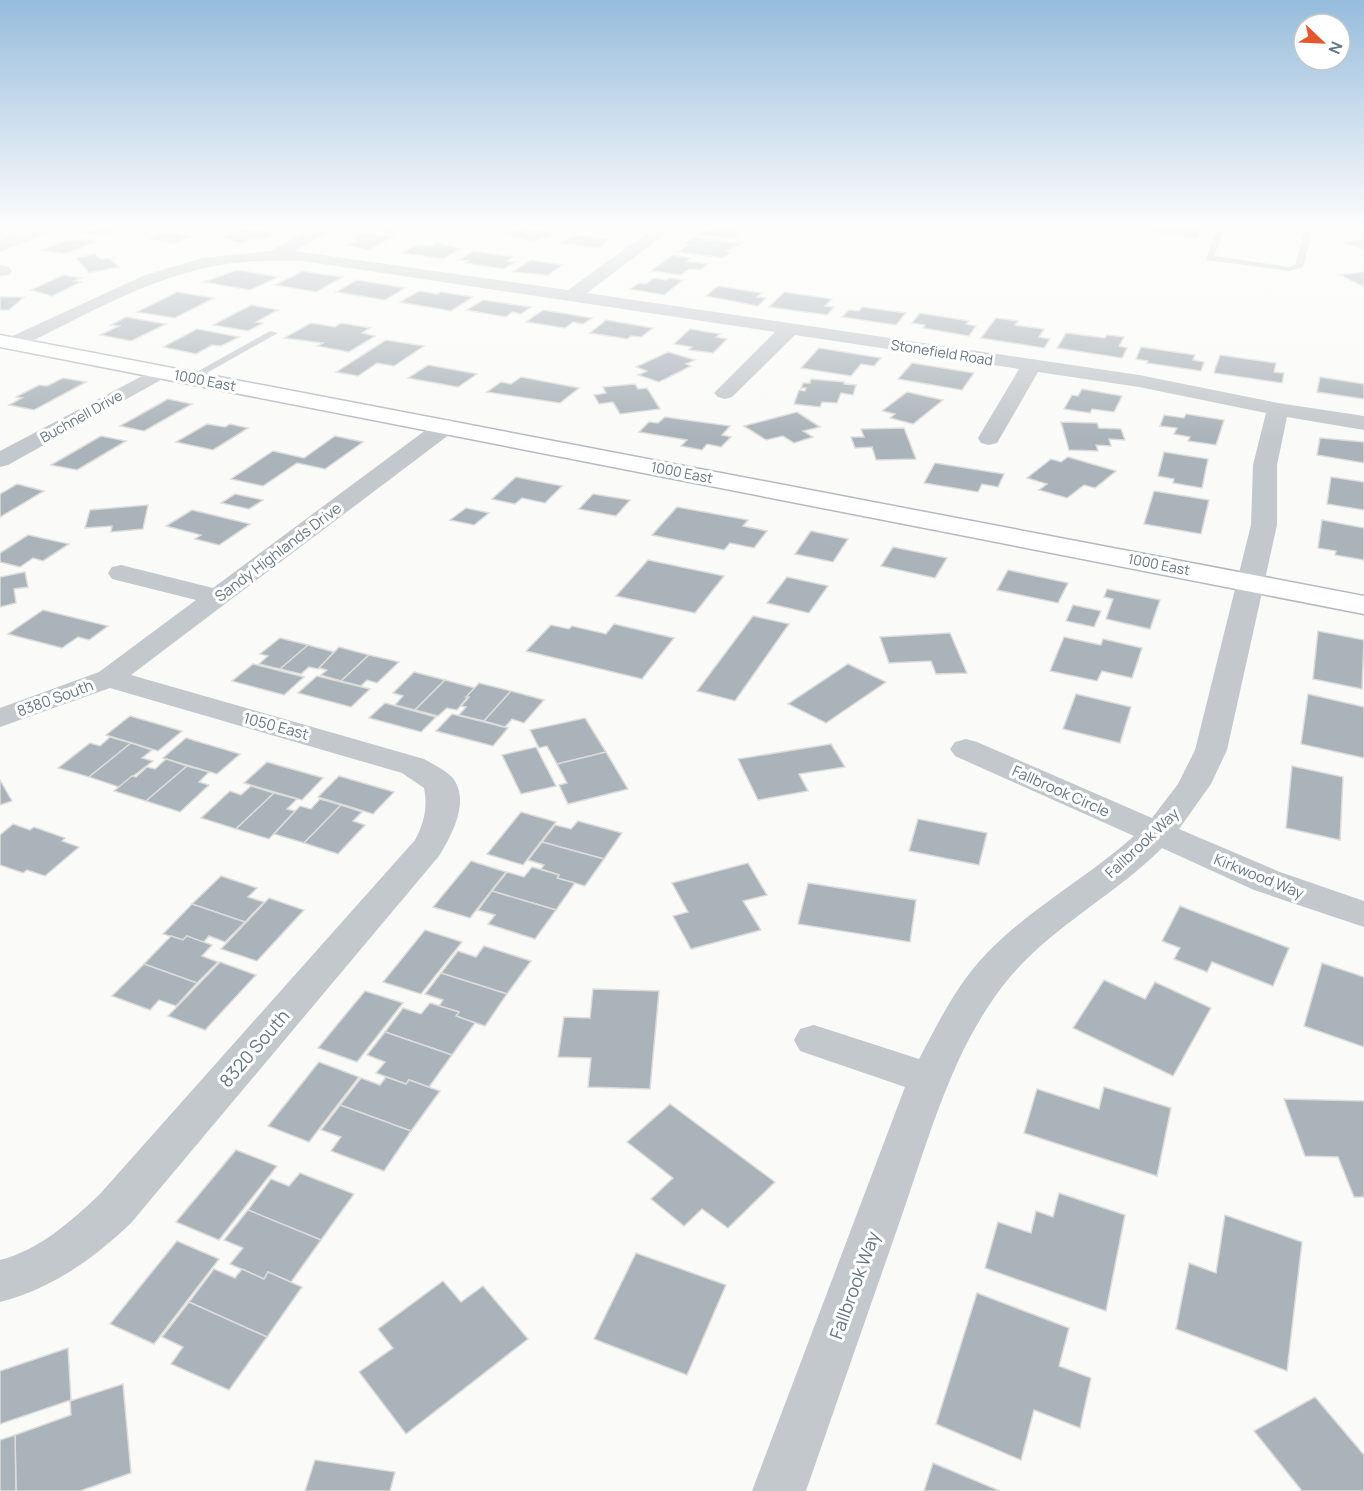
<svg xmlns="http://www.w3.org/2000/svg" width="1364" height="1491" viewBox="0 0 1364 1491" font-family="Manrope,sans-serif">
<rect width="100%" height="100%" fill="#fafaf8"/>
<!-- building -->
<g fill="#aab3b9" stroke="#dcdcda" stroke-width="1.5">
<polygon points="95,228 127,228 107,236 84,233"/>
<polygon points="244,228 274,233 260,240 252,238 242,243 223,238"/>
<polygon points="369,228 405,228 395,234 366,229"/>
<polygon points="518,228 528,228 553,234 534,242 503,234"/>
<polygon points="707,228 746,228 733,238 699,234"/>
<polygon points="1140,228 1202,228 1198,238 1146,232 1148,229"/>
<polygon points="165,232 190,236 174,243 149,239"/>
<polygon points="364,233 393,237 368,250 348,245 359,240 352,239"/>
<polygon points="576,235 593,237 611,239 598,248 559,243"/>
<polygon points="693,238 741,244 726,251 731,252 723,258 678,252 688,245 684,244"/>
<polygon points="1364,238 1364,249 1345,243"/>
<polygon points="83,239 96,241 65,254 42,250 67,240 77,241"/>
<polygon points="437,243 460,249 443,259 403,253 418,244 431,246"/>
<polygon points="473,251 513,257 507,261 515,262 504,269 465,263 468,261 459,260"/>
<polygon points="95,254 100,259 109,258 119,267 89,273 76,258"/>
<polygon points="672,255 691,258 687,261 707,264 700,270 689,269 681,275 651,271"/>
<polygon points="531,260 563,265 548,275 512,272"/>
<polygon points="237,270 278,277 250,290 204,282"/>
<polygon points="303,271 321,274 343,277 316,292 275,285"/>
<polygon points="1364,272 1364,287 1340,275"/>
<polygon points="63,275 81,278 74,281 81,282 52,296 31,290"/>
<polygon points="654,278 666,280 669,278 683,280 664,295 630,289 639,283 646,284"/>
<polygon points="357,280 405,288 385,300 336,292"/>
<polygon points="718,286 762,293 757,297 766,298 758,306 706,296"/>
<polygon points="419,291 437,294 441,292 473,297 451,311 400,302"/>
<polygon points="177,292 214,298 175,318 137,312"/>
<polygon points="784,292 832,299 825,306 834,307 827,315 769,307"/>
<polygon points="0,297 24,297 9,310 0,310"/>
<polygon points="483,300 531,307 521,314 512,312 506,317 466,310"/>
<polygon points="251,305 278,310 256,322 263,323 248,331 213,325"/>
<polygon points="862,307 906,313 896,325 842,317 849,310 859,311"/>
<polygon points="543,310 592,318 583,324 573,322 565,328 526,322"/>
<polygon points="920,313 969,321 966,324 976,326 969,336 923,328 925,325 912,323"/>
<polygon points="126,317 166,324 131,341 100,335 119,326 111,325"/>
<polygon points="996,318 1018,321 1015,325 1044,329 1039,337 1050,339 1044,348 981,338"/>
<polygon points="606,320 653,328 641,337 631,336 627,339 590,333"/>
<polygon points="311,323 335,327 341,323 370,328 362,333 375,336 349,352 317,346 323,343 284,338"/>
<polygon points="197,329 239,337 221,346 212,345 196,354 163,347"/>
<polygon points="690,329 720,334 716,337 727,339 713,353 689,350 692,347 674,344"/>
<polygon points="1066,333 1105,338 1107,335 1124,337 1119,346 1127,348 1122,358 1057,348"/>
<polygon points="386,340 424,346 394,366 377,363 358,376 336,372"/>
<polygon points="1141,347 1195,355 1193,360 1204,362 1201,371 1147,363 1148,361 1136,359"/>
<polygon points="819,348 881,358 874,366 861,364 851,376 801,368"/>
<polygon points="668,352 695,360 686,364 691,366 659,382 638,375 647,371 636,367"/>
<polygon points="1220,355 1276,363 1274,372 1284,373 1282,383 1214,373"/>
<polygon points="912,363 974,373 962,390 898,379"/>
<polygon points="428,365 477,374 458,387 408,378"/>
<polygon points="521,377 579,388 560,403 487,392 501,382 511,384"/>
<polygon points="1320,377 1364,384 1364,399 1317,392"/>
<polygon points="63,378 86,382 34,410 9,405 22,398 16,397 39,385 47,386"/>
<polygon points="811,379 844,382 844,384 856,385 853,395 841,393 837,403 822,402 820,407 794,404 799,390 805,391 806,388 801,388 803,383 810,383"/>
<polygon points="635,384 638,389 647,388 660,409 620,414 613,402 599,404 594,395 606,393 603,387"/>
<polygon points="1082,389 1122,396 1114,412 1092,409 1090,413 1064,409 1072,395 1078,396"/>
<polygon points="907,392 943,400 913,424 890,418 895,414 882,411"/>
<polygon points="168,399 192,404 144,431 120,426"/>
<polygon points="797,412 820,427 803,431 813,437 794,443 783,436 766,440 744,426"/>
<polygon points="1186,414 1224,420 1216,445 1188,441 1190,437 1174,434 1177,428 1160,426 1164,415 1184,418"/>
<polygon points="665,417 730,426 722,435 731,437 721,447 707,444 702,450 681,446 687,440 639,432 649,422 658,423"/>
<polygon points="1061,422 1097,423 1099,428 1121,429 1125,440 1109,439 1111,446 1096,445 1098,451 1069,450"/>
<polygon points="207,424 225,427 230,424 248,428 213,450 176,442"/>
<polygon points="904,428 916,459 876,460 872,447 855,448 851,437 864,437 861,429"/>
<polygon points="101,436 126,441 77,470 51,465"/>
<polygon points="335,436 363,442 325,469 297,463 263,486 231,479 273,451 304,458"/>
<polygon points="1320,438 1364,442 1364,463 1317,455"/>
<polygon points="1164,452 1208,459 1202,488 1173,483 1174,479 1158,476"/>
<polygon points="1068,457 1116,471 1095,488 1084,485 1067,498 1039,490 1047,484 1027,478 1051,459 1061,462"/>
<polygon points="935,463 1004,474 998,487 982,484 978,492 924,483"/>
<polygon points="516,477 562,486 545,503 522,498 515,504 492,499"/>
<polygon points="1331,477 1364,482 1364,510 1327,504"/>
<polygon points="17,484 44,491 0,517 0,494"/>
<polygon points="1154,491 1209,500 1201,534 1144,524"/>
<polygon points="235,494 263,500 249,509 221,503"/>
<polygon points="593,494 630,500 616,516 579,509"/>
<polygon points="148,505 143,529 111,532 112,526 85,528 90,510"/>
<polygon points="677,507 748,520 743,526 767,531 754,548 730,543 724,550 652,535"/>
<polygon points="466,508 489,513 474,525 450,520"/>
<polygon points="192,510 250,524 219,545 195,539 201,535 166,526"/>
<polygon points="1322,520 1364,528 1364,560 1335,555 1336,551 1318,548"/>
<polygon points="811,531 848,539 833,562 795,554"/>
<polygon points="28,535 69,544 43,561 33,558 20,567 0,562 0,553"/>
<polygon points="893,547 947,558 935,578 881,566"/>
<polygon points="648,560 724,576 695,613 616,596"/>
<polygon points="1008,570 1068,583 1058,603 997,590"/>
<polygon points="25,572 28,587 14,589 16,603 0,607 0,577"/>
<polygon points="787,577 828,586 809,613 767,603"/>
<polygon points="1107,589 1160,600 1150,629 1106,619 1113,599 1104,597"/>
<polygon points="1073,605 1101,611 1094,627 1066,621"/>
<polygon points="43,610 108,626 89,640 78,637 62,648 8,634"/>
<polygon points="753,616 789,624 735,701 697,691"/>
<polygon points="614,624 674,638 642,679 526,651 551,625 569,629 572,626 606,634"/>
<polygon points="1318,631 1364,640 1362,689 1313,679"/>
<polygon points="950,633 967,673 936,674 931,661 889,663 880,637"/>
<polygon points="1064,637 1101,645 1103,639 1142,648 1132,678 1102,671 1097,681 1050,671"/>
<polygon points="280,638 308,645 280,669 259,664 268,656 260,654"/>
<polygon points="308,645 334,652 318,669 309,667 301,674 280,669"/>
<polygon points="339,647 369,655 341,681 321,675 327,670 319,668"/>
<polygon points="369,655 399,662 377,683 367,680 361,686 341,681"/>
<polygon points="253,664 304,677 284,695 232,681"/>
<polygon points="848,664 886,682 826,723 788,704"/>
<polygon points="414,672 445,680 415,710 395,705 403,696 393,693"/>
<polygon points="317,676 370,689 351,707 298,693"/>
<polygon points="445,680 475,688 457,710 447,708 438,716 415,710"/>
<polygon points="479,683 511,691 484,721 459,715 466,707 461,706 469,697 466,697"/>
<polygon points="511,691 544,700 524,723 512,719 505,727 484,721"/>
<polygon points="1076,694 1131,707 1120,743 1063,729"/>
<polygon points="1308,694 1364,707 1364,758 1301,744"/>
<polygon points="385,703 436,717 421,732 369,718"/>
<polygon points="452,714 508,728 493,746 436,731"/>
<polygon points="130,716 182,731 158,751 106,735"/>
<polygon points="585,718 606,752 557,764 547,746 539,748 530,730"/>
<polygon points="110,737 131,743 89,777 58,768 90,743 100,746"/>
<polygon points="186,738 240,754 217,774 163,758"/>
<polygon points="131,743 152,750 142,758 153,761 119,787 89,777"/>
<polygon points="831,744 845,767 799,774 808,791 758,800 738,759"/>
<polygon points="536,747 556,786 521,794 502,755"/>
<polygon points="606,752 628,789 568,804 559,785 567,783 557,764"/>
<polygon points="166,759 187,766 146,801 114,791 132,776 136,777 147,767 155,769"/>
<polygon points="267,762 323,778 302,800 244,783"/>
<polygon points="187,766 209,772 199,782 209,785 180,812 146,801"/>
<polygon points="1292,766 1343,777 1340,840 1286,828"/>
<polygon points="339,776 394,792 373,814 318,797"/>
<polygon points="0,780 12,801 0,805"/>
<polygon points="251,786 274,793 236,829 201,818 230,791 241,795"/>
<polygon points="274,793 297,799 287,809 295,811 269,839 236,829"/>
<polygon points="320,799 341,805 304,843 274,834 300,806 311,809"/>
<polygon points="341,805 362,812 353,821 365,825 338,854 304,843"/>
<polygon points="521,812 556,822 523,865 487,854"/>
<polygon points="918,819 987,833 979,865 909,851"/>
<polygon points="578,821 622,833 604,859 542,842 555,825 571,829"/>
<polygon points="13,824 30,830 34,827 65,838 62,841 79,847 45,876 27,870 23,873 0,865 0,835"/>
<polygon points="542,842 604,859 585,886 557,878 559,875 541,869 544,865 528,860"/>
<polygon points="471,861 506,872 470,918 433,907"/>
<polygon points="748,863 767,895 743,901 761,930 691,949 673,916 688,912 672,883"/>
<polygon points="532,867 559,875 557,878 575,883 556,910 492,891 507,872 524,877"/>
<polygon points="221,876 257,888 248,897 264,902 245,922 192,904"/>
<polygon points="808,883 916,900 910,942 798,924"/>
<polygon points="492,891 556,910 535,939 488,924 495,915 478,910"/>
<polygon points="269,898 304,910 257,961 221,949"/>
<polygon points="192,904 245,922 225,942 209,936 203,943 187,936 183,940 163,934"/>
<polygon points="1180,906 1289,948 1273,986 1212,962 1207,972 1174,959 1180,948 1162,941"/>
<polygon points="425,930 462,942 421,994 383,982"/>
<polygon points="171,936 183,940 187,936 212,945 202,956 218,962 197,983 144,964"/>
<polygon points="484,946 531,961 507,994 441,973 458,951 476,957"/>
<polygon points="220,962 256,975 205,1030 168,1016"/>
<polygon points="1322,963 1364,977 1364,1047 1304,1026"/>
<polygon points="144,964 197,983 176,1006 159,1000 150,1010 112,996"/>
<polygon points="441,973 507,994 485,1026 456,1016 459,1012 439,1006 443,1000 425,994"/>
<polygon points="1104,980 1145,999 1155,982 1211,1008 1173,1076 1073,1028"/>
<polygon points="593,989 659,991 650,1089 588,1087 591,1058 558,1057 564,1017 590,1018"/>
<polygon points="365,991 403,1003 357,1062 318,1048"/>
<polygon points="430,1003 459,1012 456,1016 475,1023 452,1055 385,1032 403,1008 421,1014"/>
<polygon points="385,1032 452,1055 429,1087 409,1080 406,1084 376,1073 385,1062 367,1055"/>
<polygon points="319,1062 359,1077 309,1142 268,1126"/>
<polygon points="386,1077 406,1084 409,1080 440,1091 411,1131 340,1105 361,1078 380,1085"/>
<polygon points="1104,1087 1171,1108 1157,1176 1024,1133 1037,1089 1099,1109"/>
<polygon points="1284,1099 1364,1101 1364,1197 1354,1197 1338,1157 1305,1156"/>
<polygon points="670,1104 775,1182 728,1228 702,1209 684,1226 651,1199 673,1178 627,1142"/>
<polygon points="340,1105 411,1131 384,1171 331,1151 341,1137 321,1130"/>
<polygon points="236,1150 277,1166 219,1240 176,1222"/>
<polygon points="300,1173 354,1194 321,1240 248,1210 271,1179 289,1186"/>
<polygon points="1059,1193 1125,1215 1106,1311 985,1268 998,1222 1031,1233 1036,1211 1053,1217"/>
<polygon points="248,1210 321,1240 291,1282 268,1272 264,1279 230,1264 243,1248 224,1240"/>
<polygon points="1225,1215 1302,1242 1287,1371 1176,1329 1189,1263 1216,1273"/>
<polygon points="177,1241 219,1259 154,1344 110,1324"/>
<polygon points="636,1253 726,1285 687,1375 594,1339"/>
<polygon points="214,1269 235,1278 242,1269 264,1279 268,1272 302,1287 267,1337 189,1302"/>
<polygon points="443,1281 461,1302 483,1286 528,1339 406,1434 359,1372 393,1348 378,1329"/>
<polygon points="977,1293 1069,1328 1059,1366 1091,1378 1080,1428 1034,1410 1021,1460 936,1424"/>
<polygon points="189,1302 267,1337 229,1390 171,1364 183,1347 162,1337"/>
<polygon points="68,1348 71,1400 0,1424 0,1371"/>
<polygon points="123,1384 131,1473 80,1491 16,1491 15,1435 71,1415 70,1401"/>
<polygon points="1315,1397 1364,1455 1364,1491 1302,1491 1254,1431"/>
<polygon points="15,1435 16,1491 0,1491 0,1440"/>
<polygon points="315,1460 395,1472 390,1491 305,1491"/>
<polygon points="933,1463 1000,1491 924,1491"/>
</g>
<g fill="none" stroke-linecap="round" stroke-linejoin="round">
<!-- secondary casing -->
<g stroke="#b3babf" stroke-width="3">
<polygon id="secondary" points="0,335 1364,596 1364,614 0,347"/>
</g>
<!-- lane -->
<g fill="#c3c8cc" fill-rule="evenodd">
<polygon points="1217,228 1225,228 1214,256 1289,267 1295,265 1305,228 1313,228 1303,267 1289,271 1206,260"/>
<polygon points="270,331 278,333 194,380 186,378"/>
</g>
<!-- street -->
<g fill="#c3c8cc" fill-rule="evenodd">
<polygon points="33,228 56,228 54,231 0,252 0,241"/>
<path d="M314 228H335L295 251 568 290 654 228H673L587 293 1139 375 1278 403 1364 416V430L1287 417 1277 465V525L1227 750 1211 784 1179 829 1280 872 1364 901V927L1254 890 1162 848C1115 895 1053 926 1010 977 954 1044 931 1132 903 1212 871 1305 838 1398 806 1491H752L905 1087 800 1051 794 1040 800 1029 814 1025 919 1059C938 1023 957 984 986 954 1030 908 1087 878 1134 836L955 756 950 749 955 742 966 739 977 742 1152 818 1178 784 1195 750 1251 525 1253 465 1266 413 1139 387 1038 372 1000 438 997 443 989 445 981 443 978 438 1019 369 795 335 732 397 725 399 718 397 714 393 775 332 303 261C266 260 229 261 193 271 132 287 76 320 20 347H6L3 343 6 339 145 275 203 258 270 251Z"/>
<polygon points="0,265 9,267 12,271 9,275 0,276"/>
<polygon points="161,366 168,368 171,372 168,376 8,465 0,467 0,451"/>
<path d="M446 419 454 421 457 426 454 431 131 675 424 759C433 764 445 770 452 777 471 800 452 835 439 856L131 1223C92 1260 53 1288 0 1302V1260C39 1250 70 1222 99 1195L415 840C424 823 428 807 424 788L402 773 110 688 0 727V708L99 672 196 600 112 579 108 573 112 567 121 565 213 588 438 421Z"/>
</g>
<!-- secondary -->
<use href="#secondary" fill="#fff" fill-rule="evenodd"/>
</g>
<!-- sky -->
<linearGradient id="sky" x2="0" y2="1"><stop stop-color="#96bcdc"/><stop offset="0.52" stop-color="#fdfdfc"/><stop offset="1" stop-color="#fdfdfc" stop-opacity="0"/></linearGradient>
<rect width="1364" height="437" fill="url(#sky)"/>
<g text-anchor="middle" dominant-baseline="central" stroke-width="6" stroke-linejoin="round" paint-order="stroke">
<!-- far-street labels -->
<g font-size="14" fill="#657683" stroke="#fff">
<text transform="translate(942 352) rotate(9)">Stonefield Road</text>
<text transform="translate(205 380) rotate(11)">1000 East</text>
<text transform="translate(81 416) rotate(-29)">Buchnell Drive</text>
<text transform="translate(682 472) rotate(11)">1000 East</text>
<text transform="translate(1159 564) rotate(11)">1000 East</text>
</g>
<!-- street labels -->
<g font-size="15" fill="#657683" stroke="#fff">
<text transform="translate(278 552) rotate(-37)">Sandy Highlands Drive</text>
<text transform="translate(55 698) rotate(-20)">8380 South</text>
<text transform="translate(276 726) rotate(15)">1050 East</text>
<text transform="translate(1061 791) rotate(24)">Fallbrook Circle</text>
<text transform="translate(1142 843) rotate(-43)">Fallbrook Way</text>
<text transform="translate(1259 876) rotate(22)">Kirkwood Way</text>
</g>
<!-- near-street labels -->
<g font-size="18" fill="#657683" stroke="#fff">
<text transform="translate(254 1048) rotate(-49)">8320 South</text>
<text transform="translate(854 1285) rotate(-70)">Fallbrook Way</text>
</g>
</g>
<!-- north arrow -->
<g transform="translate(1322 42) rotate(113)"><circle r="28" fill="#ffffff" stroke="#c1c8cd" stroke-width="1.5"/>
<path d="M0-4.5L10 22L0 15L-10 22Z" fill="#e4572e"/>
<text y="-9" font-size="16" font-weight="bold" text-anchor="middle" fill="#657683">N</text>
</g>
</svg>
